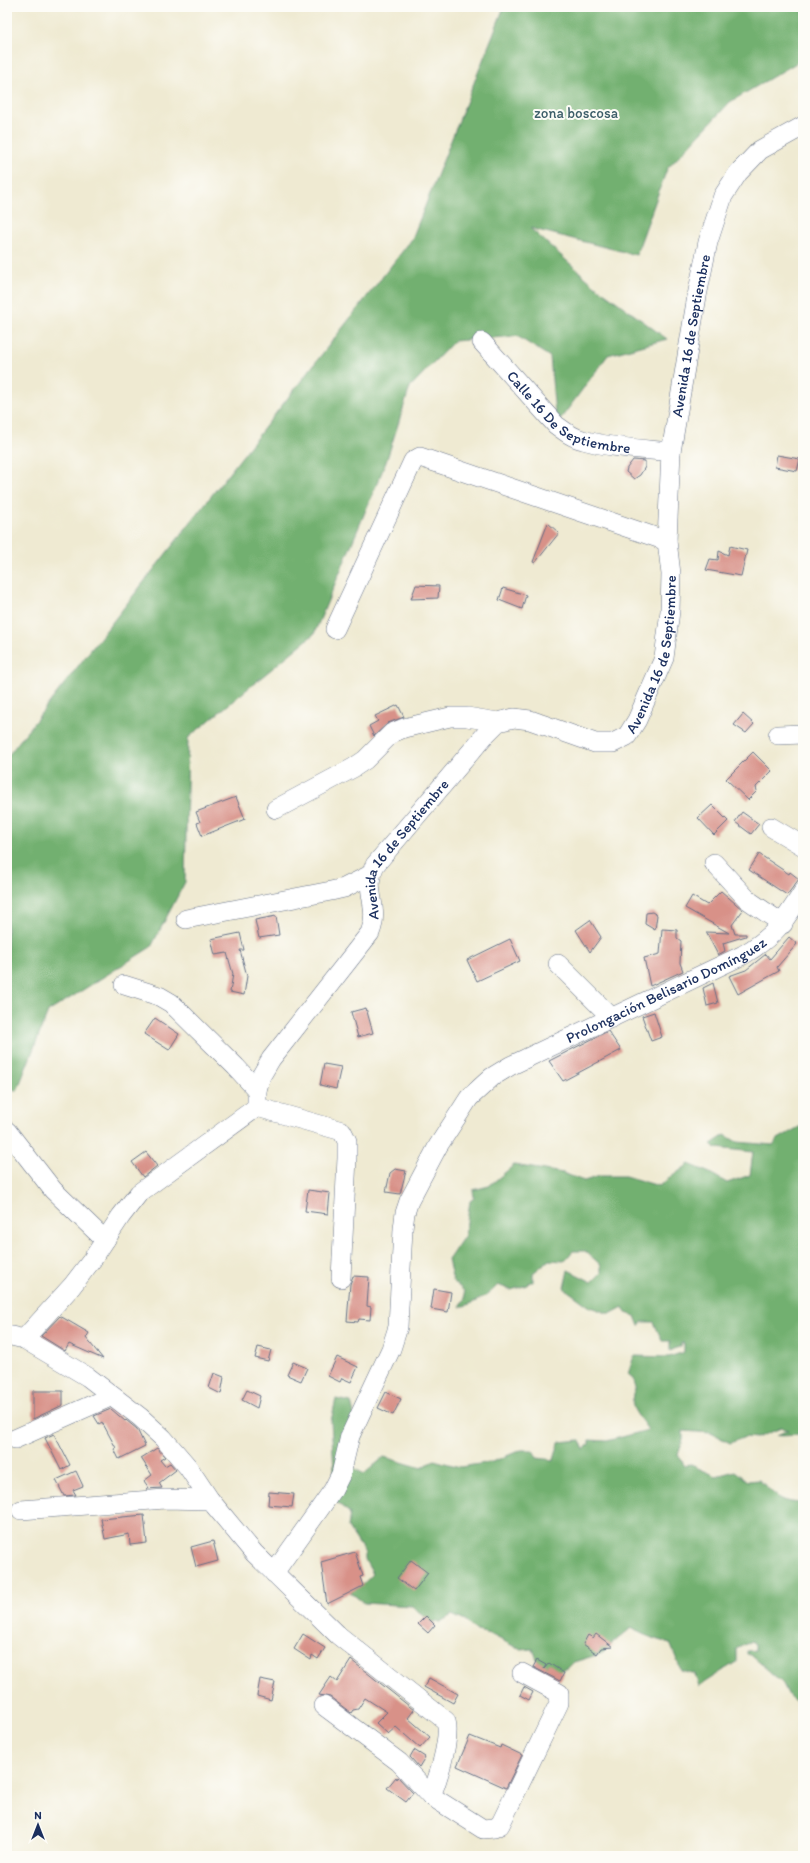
<svg xmlns="http://www.w3.org/2000/svg" width="810" height="1863" viewBox="0 0 810 1863" font-family="Itim,sans-serif">
<rect width="100%" height="100%" fill="#fdfcf7"/>
<filter id="ink" filterUnits="userSpaceOnUse"><feTurbulence type="fractalNoise" baseFrequency=".025" numOctaves="2"/><feDisplacementMap in="SourceGraphic" scale="8" xChannelSelector="R" yChannelSelector="G"/><feConvolveMatrix kernelMatrix="1 2 1 2 8 2 1 2 1" color-interpolation-filters="sRGB"/></filter>
<filter id="wash" filterUnits="userSpaceOnUse"><feTurbulence type="fractalNoise" baseFrequency=".012" numOctaves="4" result="noise"/><feDisplacementMap in="SourceGraphic" scale="16" xChannelSelector="R" yChannelSelector="G"/><feGaussianBlur stdDeviation="0.9" result="paint"/><feColorMatrix in="noise" values="0 0 0 0 0 0 0 0 0 0 0 0 0 0 0 0 0 1.4 0 .05"/><feComposite in="paint" operator="in"/></filter>
<g filter="url(#wash)">
<rect width="100%" height="100%" fill="#efead2"/>
<!-- forest -->
<g fill="#72b070" stroke="#467067">
<polygon points="504,7 803,7 803,59 730,102 667,169 636,255 530,228 594,285 667,339 608,355 556,425 550,357 517,336 454,341 410,387 386,462 314,634 188,738 185,882 151,947 48,1012 17,1091 7,1086 7,757 412,239"/>
<path d="M799 1127H803V1434L777 1435 788 1430 781 1428 757 1438 745 1437 730 1443 711 1433 683 1431V1440L678 1455 685 1466 691 1465 716 1476 735 1471 748 1481 759 1480C777 1496 778 1502 803 1503V1707L789 1696 783 1684 777 1678 751 1655 747 1654V1651L756 1650V1644L752 1641 736 1649V1662L699 1686 695 1674 681 1670 670 1643 652 1638 631 1628 600 1654 574 1662 568 1668 555 1671 538 1662 533 1649 521 1650 490 1634 477 1631 465 1621 452 1615 440 1622H431L412 1606 364 1603 350 1592 360 1587 373 1574 365 1560V1553L348 1527 350 1513 336 1502 331 1421 336 1399 351 1402 356 1423 363 1437 349 1448 350 1466 364 1474 384 1457 422 1468 434 1460 460 1467 492 1462 521 1450H533L537 1458 554 1460 559 1442 580 1440 584 1450 589 1444V1440L607 1441 648 1430C638 1414 626 1407 636 1387L633 1378 628 1374 634 1356 669 1357 684 1352V1343H681V1346L670 1351V1341H662L654 1322H642L639 1326 635 1316 626 1313 623 1307 610 1314 590 1307 564 1288 568 1270 592 1282 601 1273V1265L585 1251H573L564 1261 549 1260 533 1273V1282H530L527 1285 511 1290 498 1285C488 1296 473 1304 460 1307L465 1298 464 1291 453 1281 448 1260 465 1235 470 1201 474 1198 473 1190 489 1186 514 1165 563 1173 584 1181 600 1176H625L659 1186 689 1164 710 1173 727 1183 750 1175 753 1152 716 1148 711 1144 725 1135 737 1142 773 1145 778 1139Z"/>
</g>
<g id="blocks">
<!-- building -->
<g fill="#d89188">
<polygon points="777,455 800,459 797,471 775,467"/>
<polygon points="633,460 645,461 645,467 640,475 634,479 626,472 627,468"/>
<polygon points="548,523 559,533 535,563 533,562"/>
<polygon points="730,546 747,550 741,576 706,570 710,559 718,560 719,551 728,555"/>
<polygon points="416,585 439,586 438,598 411,599"/>
<polygon points="503,588 526,595 522,609 499,600"/>
<polygon points="398,705 404,717 388,723 374,736 369,726 378,721 375,716"/>
<polygon points="743,714 754,724 746,733 734,725"/>
<polygon points="753,752 772,771 756,787 757,791 748,800 726,779"/>
<polygon points="236,797 245,819 202,836 197,823 200,822 196,812"/>
<polygon points="712,805 728,821 714,835 698,818"/>
<polygon points="742,812 759,824 751,834 735,822"/>
<polygon points="759,854 789,874 790,872 799,879 787,895 749,870"/>
<polygon points="721,891 743,910 732,925 735,934 746,934 746,936 723,943 725,951 718,955 706,932 729,933 685,908 692,896 707,905"/>
<polygon points="652,912 657,915 655,930 645,924 646,913"/>
<polygon points="276,916 279,935 259,938 255,920"/>
<polygon points="590,920 601,937 590,952 576,930"/>
<polygon points="662,929 677,930 677,938 681,941 680,963 683,971 650,986 644,958 660,954"/>
<polygon points="240,933 244,950 240,950 247,976 244,995 230,992 233,974 227,953 215,955 211,939"/>
<polygon points="789,937 797,944 777,967 779,971 738,994 729,976 746,970 766,954 770,959"/>
<polygon points="510,939 520,961 477,981 467,960"/>
<polygon points="713,983 718,1003 707,1006 703,988"/>
<polygon points="366,1008 373,1033 358,1037 351,1012"/>
<polygon points="654,1012 662,1037 651,1041 642,1016"/>
<polygon points="155,1018 179,1034 169,1050 144,1034"/>
<polygon points="608,1031 621,1050 563,1081 549,1061"/>
<polygon points="324,1064 341,1067 336,1089 320,1085"/>
<polygon points="146,1152 157,1166 143,1177 132,1162"/>
<polygon points="395,1169 406,1171 400,1194 386,1192 390,1173"/>
<polygon points="308,1190 330,1193 328,1214 305,1211"/>
<polygon points="353,1276 369,1277 367,1306 371,1307 370,1320 359,1319 358,1322 347,1321 350,1284"/>
<polygon points="434,1289 451,1292 448,1312 431,1309"/>
<polygon points="60,1316 89,1333 86,1338 103,1359 69,1344 65,1351 41,1336"/>
<polygon points="258,1347 271,1350 268,1361 255,1358"/>
<polygon points="337,1357 358,1367 351,1382 342,1378 340,1382 328,1376"/>
<polygon points="293,1362 307,1368 301,1381 287,1375"/>
<polygon points="214,1373 224,1377 221,1394 209,1388"/>
<polygon points="247,1390 260,1396 257,1408 242,1400"/>
<polygon points="33,1391 63,1391 63,1405 33,1419"/>
<polygon points="386,1392 401,1399 393,1415 378,1408"/>
<polygon points="111,1409 125,1421 126,1420 137,1429 145,1446 119,1459 114,1449 116,1448 102,1422 99,1424 94,1416"/>
<polygon points="54,1434 70,1465 61,1470 45,1438"/>
<polygon points="157,1448 165,1457 160,1460 165,1466 170,1463 176,1470 159,1483 162,1488 146,1489 149,1488 144,1481 152,1475 141,1458"/>
<polygon points="76,1471 83,1486 73,1490 76,1495 64,1496 56,1480"/>
<polygon points="269,1492 294,1494 292,1507 268,1505"/>
<polygon points="144,1515 147,1543 130,1545 129,1534 105,1539 101,1519"/>
<polygon points="213,1541 218,1561 196,1567 191,1547"/>
<polygon points="355,1552 363,1576 360,1577 363,1586 327,1604 321,1562"/>
<polygon points="411,1560 428,1573 414,1591 397,1578"/>
<polygon points="426,1616 435,1625 428,1633 418,1624"/>
<polygon points="303,1634 325,1648 318,1659 312,1655 311,1660 294,1649"/>
<polygon points="596,1634 613,1647 601,1648 597,1654 583,1644 588,1635 593,1638"/>
<polygon points="351,1660 414,1710 408,1718 430,1737 420,1748 396,1727 388,1734 376,1723 387,1712 365,1698 358,1709 353,1710 351,1713 330,1697 319,1695 331,1677 337,1682"/>
<polygon points="537,1660 546,1665 544,1669 549,1663 564,1673 560,1681 533,1667"/>
<polygon points="429,1678 458,1694 453,1703 424,1687"/>
<polygon points="260,1679 275,1682 271,1700 257,1696"/>
<polygon points="524,1687 533,1692 529,1700 520,1695"/>
<polygon points="470,1736 500,1748 501,1745 522,1755 506,1788 457,1766"/>
<polygon points="414,1750 425,1757 419,1767 410,1757"/>
<polygon points="396,1777 397,1779 398,1777 413,1793 406,1802 387,1788"/>
</g>
</g>
</g>
<g filter="url(#ink)">
<use href="#blocks" fill-opacity="0" stroke="#657087" stroke-width="1"/>
<g fill="none" stroke-linecap="round" stroke-linejoin="round">
<!-- minor casing -->
<g stroke="#657087" stroke-width="20">
<g id="minor">
<path id="s1" d="M482 342 556 425C564 431 573 438 583 440 611 448 642 449 671 452"/>
<polyline points="335,629 413,461 420,457 667,541"/>
<polyline points="778,735 803,734"/>
<polyline points="276,809 353,768 365,760 392,733 404,728 450,717 467,717 498,722"/>
<polyline points="771,827 803,846"/>
<polyline points="714,863 748,900 783,924"/>
<polyline points="186,919 331,891 344,888 370,875"/>
<polyline points="558,964 612,1018"/>
<polyline points="124,985 159,996 171,1003 236,1067 257,1090"/>
<path id="s2" d="M257 1107V1090L261 1076 271 1059 370 933C381 906 362 890 375 865L485 735 498 722 514 718 530 720 595 743H613L627 736 637 720 664 658 670 611 671 574 667 541 671 452 697 296 708 242 723 196 738 173 760 150 803 126"/>
<polyline points="257,1107 342,1131 347,1141 347,1158 341,1278"/>
<polyline points="7,1131 53,1190 105,1240"/>
<path d="M7 1335 24 1339 88 1377 140 1417 163 1438 188 1467 210 1500 254 1553 338 1635 446 1721C451 1738 438 1779 431 1796L483 1829 494 1828 500 1825 559 1703V1693L522 1673"/>
<polyline points="24,1339 72,1286 92,1260 121,1216 139,1193 257,1107"/>
<polyline points="15,1439 112,1396"/>
<polyline points="21,1510 165,1499 210,1500"/>
<path id="s3" d="M274 1573 333 1490 341 1474 350 1436 391 1349 398 1327 403 1229 405 1213 409 1201 438 1146 469 1098 492 1077 510 1066 743 955C775 936 784 922 803 892"/>
<polyline points="324,1706 399,1762 431,1796"/>
</g>
</g>
<!-- minor -->
<use href="#minor" stroke="#fff" stroke-width="19"/>
</g>
</g>
<g text-anchor="middle" dominant-baseline="central" stroke-width="4" stroke-linejoin="round" paint-order="stroke">
<!-- park labels -->
<g font-size="15" fill="#3d5e69" stroke="#fdfcf7">
<text x="576" y="113">zona boscosa</text>
</g>
<!-- street labels -->
<g font-size="15" fill="#1b2f5e" stroke="#fdfcf7">
<text stroke="none"><textPath href="#s2" startOffset="1016">Avenida 16 de Septiembre</textPath></text>
<text stroke="none"><textPath href="#s1" startOffset="116">Calle 16 De Septiembre</textPath></text>
<text stroke="none"><textPath href="#s2" startOffset="692">Avenida 16 de Septiembre</textPath></text>
<text stroke="none"><textPath href="#s2" startOffset="308">Avenida 16 de Septiembre</textPath></text>
<text stroke="none"><textPath href="#s3" startOffset="750">Prolongación Belisario Domínguez</textPath></text>
</g>
</g>
<!-- margin -->
<rect width="810" height="1863" fill="none" stroke="#fdfcf7" stroke-width="24"/>
<!-- north arrow -->
<g transform="translate(38 1825)" stroke="#fdfcf7" stroke-width="3" paint-order="stroke">
<path d="M0-3L7 15L0 10L-7 15Z" fill="#1b2f5e"/>
<text y="-6" font-size="11" font-weight="bold" text-anchor="middle" fill="#1b2f5e">N</text>
</g>
</svg>
